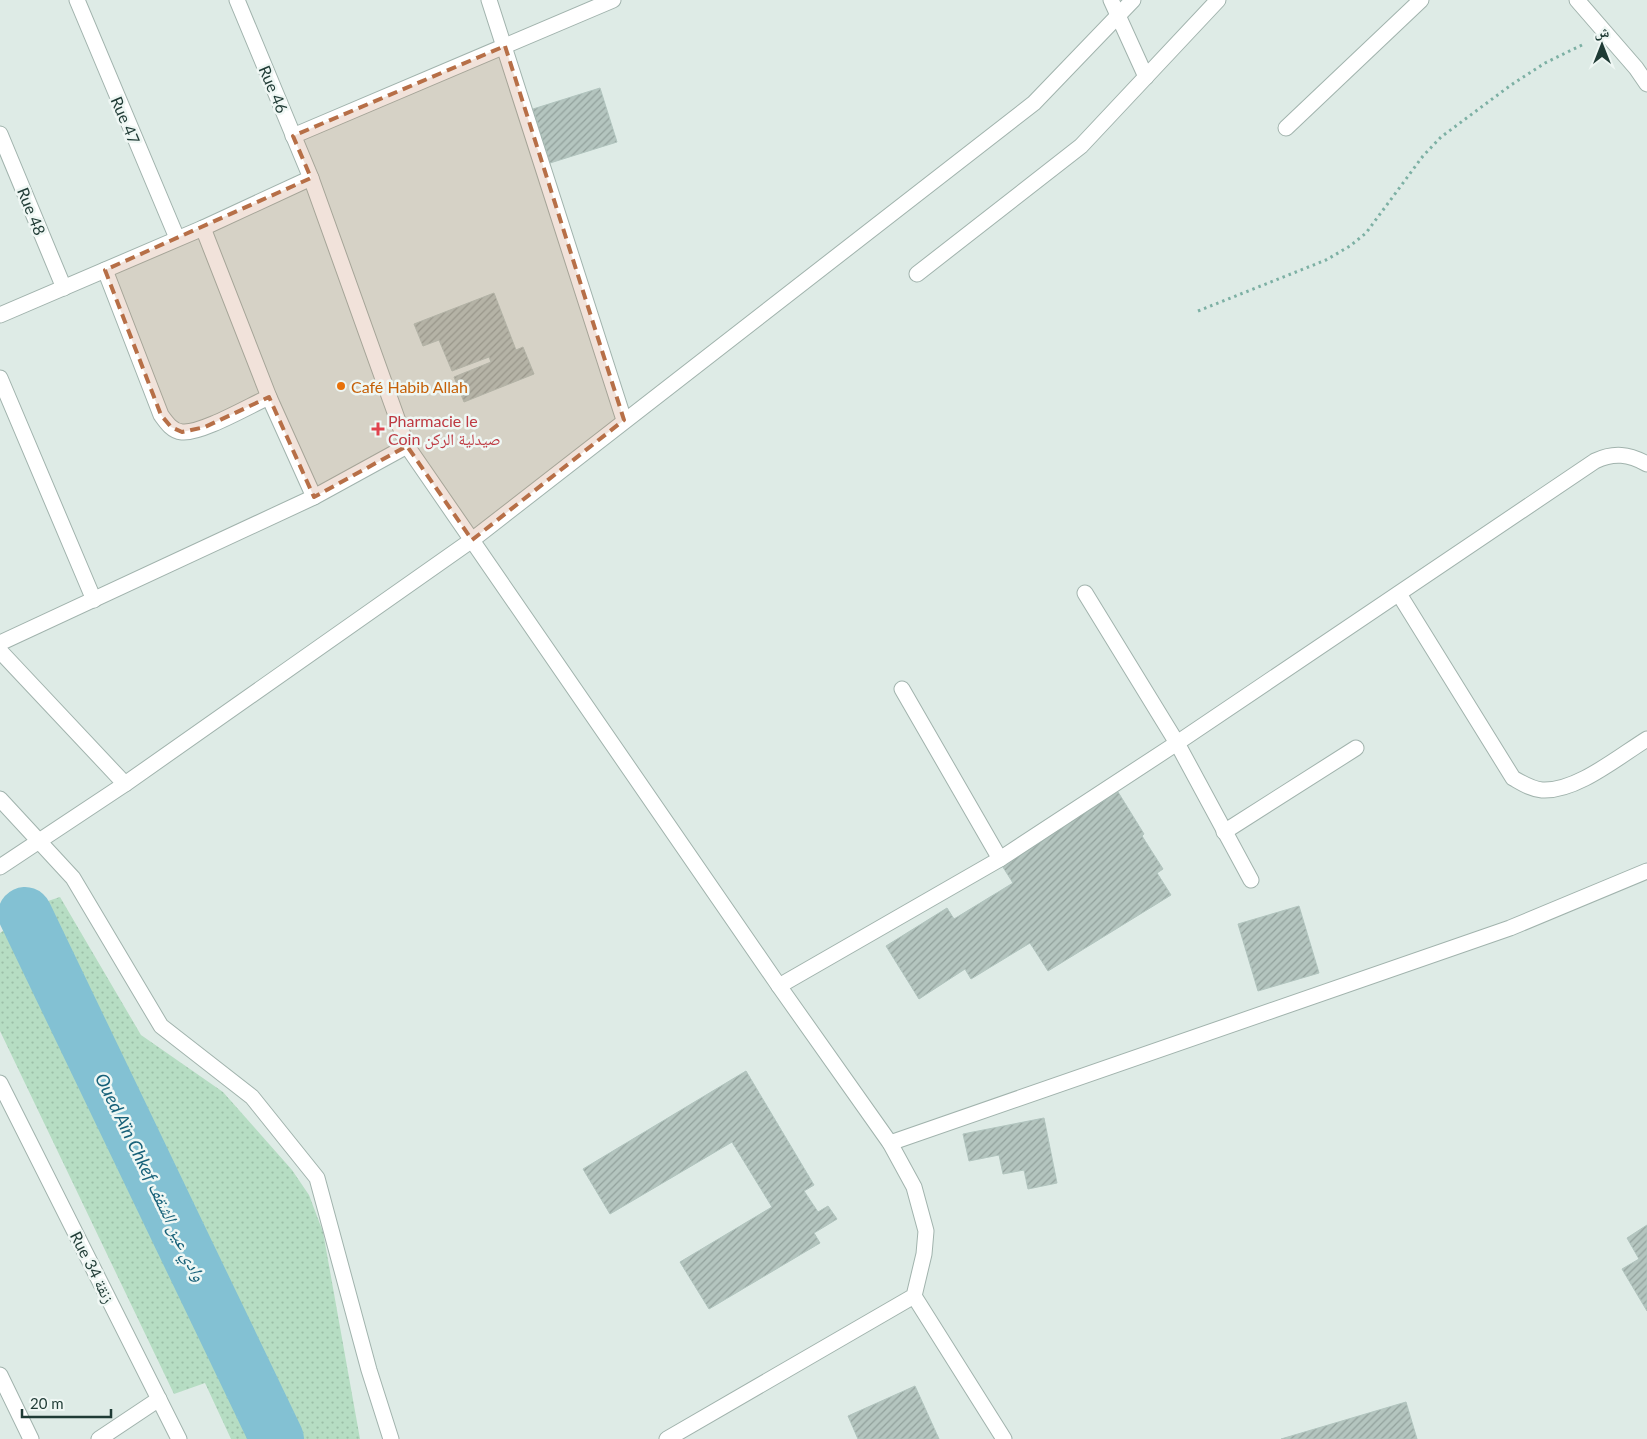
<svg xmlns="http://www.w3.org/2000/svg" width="1647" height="1439" viewBox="0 0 1647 1439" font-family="Lato,'Noto Naskh Arabic',sans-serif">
<defs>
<pattern id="park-dots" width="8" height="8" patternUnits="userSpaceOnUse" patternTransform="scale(1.25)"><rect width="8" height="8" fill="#b6ddc3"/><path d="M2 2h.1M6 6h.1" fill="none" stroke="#9cbfa8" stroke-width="1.8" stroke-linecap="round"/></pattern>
<pattern id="building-hatch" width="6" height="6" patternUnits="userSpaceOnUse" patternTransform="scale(1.25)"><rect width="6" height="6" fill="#b4c5bf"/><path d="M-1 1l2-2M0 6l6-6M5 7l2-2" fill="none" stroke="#92a19c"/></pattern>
</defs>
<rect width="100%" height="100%" fill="#deebe6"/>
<!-- park -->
<polygon fill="url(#park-dots)" points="60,897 141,1035 223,1092 292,1170 309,1195 323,1232 360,1439 231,1439 205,1383 174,1394 0,1031 0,933 42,903"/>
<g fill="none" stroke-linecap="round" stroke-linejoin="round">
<!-- river -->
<polyline stroke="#83c1d3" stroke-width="54" points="25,914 277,1439"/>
</g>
<!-- building -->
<g fill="url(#building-hatch)" stroke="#b1c4be">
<polygon points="600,88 617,142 550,163 533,109"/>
<polygon points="494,293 516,350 523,347 534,374 464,402 454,377 491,362 489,357 452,371 439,340 423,346 414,324"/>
<polygon points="1118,792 1144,834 1142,836 1163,869 1157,873 1171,895 1048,971 1030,943 971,979 965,969 919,999 886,946 947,908 954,919 1013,883 1001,864"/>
<polygon points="1299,906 1319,973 1258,991 1238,924"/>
<polygon points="746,1071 814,1185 804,1191 818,1212 828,1206 837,1219 814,1233 820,1243 709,1309 680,1262 772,1207 732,1142 610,1214 583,1169"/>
<polygon points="1044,1118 1057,1183 1028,1189 1024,1170 1003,1174 999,1155 969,1161 963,1134"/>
<polygon points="1647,1225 1647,1311 1622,1269 1639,1259 1627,1238"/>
<polygon points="915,1386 939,1439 858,1439 848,1416"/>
<polygon points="1406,1402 1417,1439 1281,1439"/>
</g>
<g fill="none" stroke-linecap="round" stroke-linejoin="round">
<!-- minor casing -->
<g stroke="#a1b3ad" stroke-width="17">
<g id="minor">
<polyline points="77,0 177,238"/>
<polyline points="489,0 624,420"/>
<polyline points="1111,0 1146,77"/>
<polyline points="1577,0 1636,68 1647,84"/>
<polyline points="1286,128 1421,0"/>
<polyline points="0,134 64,288"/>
<polyline points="293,136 613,0"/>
<polyline points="203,228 269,397 314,497"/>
<path d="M105 270 161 415C166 422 172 431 182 432 201 434 249 406 269 397"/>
<polyline points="917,274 1081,146 1218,0"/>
<polyline points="0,315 203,228 311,178"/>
<polyline points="0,378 94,600"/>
<polyline points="407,446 779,986 890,1143 914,1187 926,1231 924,1254 914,1296 667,1439"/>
<polyline points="1085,593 1177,743 1251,880"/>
<path d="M1399 594 1513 778C1522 783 1531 789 1542 790 1576 792 1618 757 1647 739"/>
<polyline points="0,643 314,497 407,446 311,178 237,0"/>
<polyline points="0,651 125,784"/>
<polyline points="902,689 1000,859"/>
<polyline points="0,799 73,878 161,1026 252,1097 317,1178 369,1370 391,1439"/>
<polyline points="1224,832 1356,748"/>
<polyline points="0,867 125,784 472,540 1034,103 1133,0"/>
<path d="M779 986 1000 859 1177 743 1595 461C1614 452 1629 454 1647 464"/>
<polyline points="0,1083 179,1439"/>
<polyline points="890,1143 1510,928 1647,871"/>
<polyline points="914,1296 1004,1439"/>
<polyline points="0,1375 31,1439"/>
<polyline points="99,1439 159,1399"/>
</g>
</g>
<!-- path -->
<polyline stroke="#7db0a4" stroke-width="3" stroke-dasharray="2.5 4" stroke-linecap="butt" points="1198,311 1326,260 1350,246 1366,233 1423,156 1441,137 1511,85 1545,63 1584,44"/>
<!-- minor -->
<use href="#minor" stroke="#fff" stroke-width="15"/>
</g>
<!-- marked area -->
<path fill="#b76f47" fill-opacity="0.2" stroke="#b76f47" stroke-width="4" stroke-dasharray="10 6" stroke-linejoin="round" d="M505 46 624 420 472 540 407 446 314 497 269 397 205 427 182 432 171 427 161 415 105 270 311 178 293 136Z"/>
<!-- markers -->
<circle fill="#e8710a" stroke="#eff7f4" stroke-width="2" cx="341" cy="386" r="5"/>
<path fill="#e0444e" stroke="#eff7f4" stroke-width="2" d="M375.5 421.5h5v5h5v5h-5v5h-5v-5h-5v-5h5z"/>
<g text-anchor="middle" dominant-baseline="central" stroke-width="5" stroke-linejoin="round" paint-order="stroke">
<!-- street labels -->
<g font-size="16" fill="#1f3b35" stroke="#eff7f4">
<text transform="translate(274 89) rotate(67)">Rue 46</text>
<text transform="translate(126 120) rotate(67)">Rue 47</text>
<text transform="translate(32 211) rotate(68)">Rue 48</text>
<text transform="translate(93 1267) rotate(63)">Rue 34 زنقة</text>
</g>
<!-- food labels -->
<g font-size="16" fill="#c56008" stroke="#eff7f4" text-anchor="start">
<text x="351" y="386">Café Habib Allah</text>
</g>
<!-- health labels -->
<g font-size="16" fill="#be3a42" stroke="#eff7f4" text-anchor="start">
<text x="388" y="420">Pharmacie le<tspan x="388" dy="18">Coin صيدلية الركن</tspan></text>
</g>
<!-- water labels -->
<g font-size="18" font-style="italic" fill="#176179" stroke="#eff7f4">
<text transform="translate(151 1177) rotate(64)">Oued Aïn Chkef وادي عين الشقف</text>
</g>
</g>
<!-- north arrow -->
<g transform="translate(1602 45)" stroke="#eff7f4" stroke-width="4" paint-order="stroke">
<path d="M0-4L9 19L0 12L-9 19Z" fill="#1f3b35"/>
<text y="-8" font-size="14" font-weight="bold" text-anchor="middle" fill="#1f3b35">ش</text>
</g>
<!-- scale -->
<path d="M22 1409v8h89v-8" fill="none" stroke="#1f3b35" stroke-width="2.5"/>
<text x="30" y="1409" font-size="15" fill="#1f3b35" stroke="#eff7f4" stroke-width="4" paint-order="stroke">20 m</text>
</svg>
